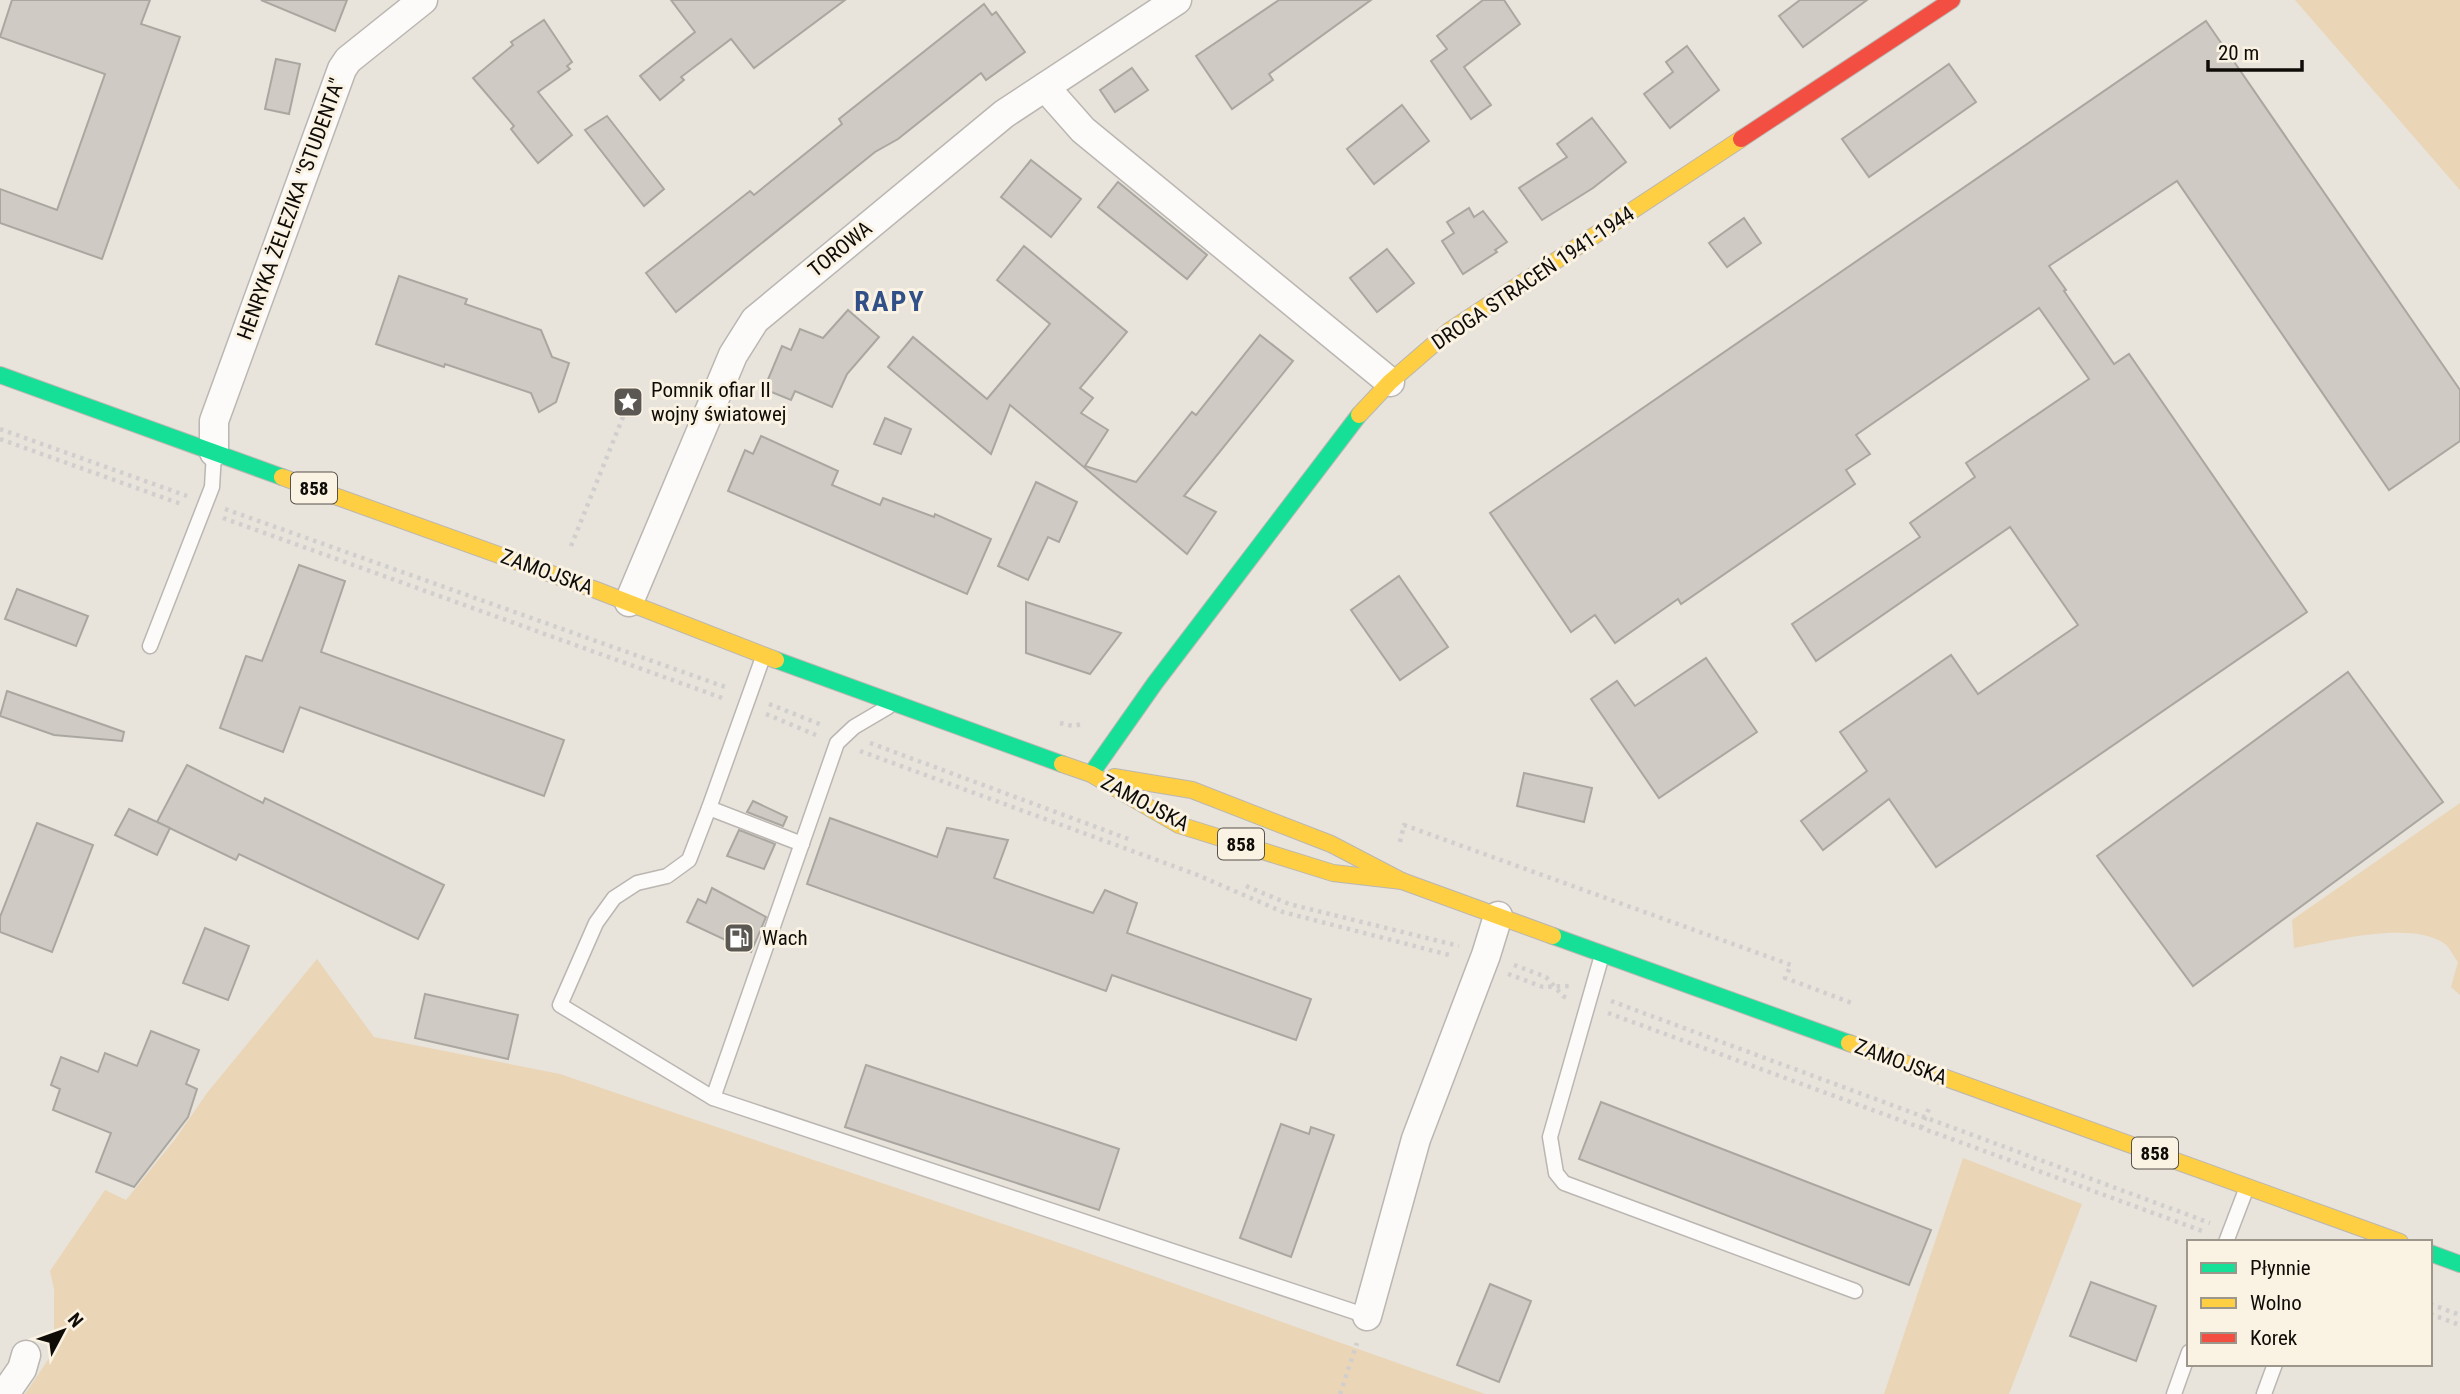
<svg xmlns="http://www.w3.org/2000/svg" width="2460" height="1394" viewBox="0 0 2460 1394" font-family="'Roboto Condensed',sans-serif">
<rect width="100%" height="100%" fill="#e8e3db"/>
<!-- green -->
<g fill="#ead6b6">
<polygon points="2295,0 2460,0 2460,190"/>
<path d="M2460 803V995L2451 987 2458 962C2454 957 2450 948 2445 944 2412 920 2332 941 2294 948L2292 920Z"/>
<polygon points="317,959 374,1037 560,1074 1074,1248 1485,1394 25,1394 54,1351 54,1289 50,1271 105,1190 126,1200 176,1138 207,1093"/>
<polygon points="1963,1158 2082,1204 2009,1394 1884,1394"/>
</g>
<!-- building -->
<g fill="#cfcbc4" stroke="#aaa7a1" stroke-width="2">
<polygon points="12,0 150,0 141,24 180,37 102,259 0,223 0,189 57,210 105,74 0,37"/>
<polygon points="261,0 347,0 335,31"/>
<polygon points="671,0 845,0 754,68 731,39 681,77 684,80 660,100 640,76 695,32"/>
<polygon points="1279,0 1371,0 1269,74 1273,80 1232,109 1196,56"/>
<polygon points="1483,0 1504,0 1520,24 1464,67 1491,105 1471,119 1431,61 1447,49 1437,36"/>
<polygon points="1800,0 1867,0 1803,47 1779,16"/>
<polygon points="984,4 992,15 996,12 1025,52 986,80 981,73 898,139 875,152 676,312 646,273 750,191 754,195 842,124 839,119"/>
<polygon points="544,20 572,62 567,66 570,69 538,92 572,135 538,163 511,129 514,126 473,78 513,45 511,42"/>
<polygon points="2206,21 2460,390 2460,441 2389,490 2177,181 2049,266 2066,290 2064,291 2114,364 2129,354 2307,612 1936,867 1889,799 1823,850 1801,821 1867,771 1840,732 1951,655 1978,694 2078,625 2010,527 1816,661 1792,624 1920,537 1910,523 1975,477 1966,463 2089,379 2039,308 1856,435 1870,454 1846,470 1855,484 1681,604 1678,599 1615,643 1595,615 1571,632 1490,513"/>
<polygon points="1687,46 1719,90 1670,128 1644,94 1673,72 1666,62"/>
<polygon points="276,59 300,64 289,114 265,109"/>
<polygon points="1949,64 1976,102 1869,177 1842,139"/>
<polygon points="1132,68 1148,90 1115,112 1100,90"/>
<polygon points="1402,105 1429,141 1374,184 1347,149"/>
<polygon points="607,116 664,189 644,206 585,130"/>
<polygon points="1592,118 1626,162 1593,188 1542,220 1519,188 1567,157 1557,144"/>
<polygon points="1031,160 1081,199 1051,237 1001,197"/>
<polygon points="1118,182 1207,255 1187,279 1098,207"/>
<polygon points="1469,208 1474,217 1483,211 1507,242 1495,250 1497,252 1463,274 1442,241 1454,233 1447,222"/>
<polygon points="1744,218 1761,243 1727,267 1709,243"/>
<polygon points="1024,246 1127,332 1080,388 1093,398 1081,413 1108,430 1085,466 1136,482 1192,412 1196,415 1260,335 1293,361 1184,496 1216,512 1187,554 1010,405 991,454 888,367 913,337 987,399 1050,324 997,280"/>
<polygon points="1387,249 1414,283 1377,312 1350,278"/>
<polygon points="399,276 467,299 465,304 541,330 552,357 569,363 556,402 539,412 531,393 445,364 444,367 376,344"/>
<polygon points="848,310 879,337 847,374 832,407 795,391 791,400 764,389 782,346 791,350 800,329 823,338"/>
<polygon points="885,418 911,429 901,454 874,444"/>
<polygon points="761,436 838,471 832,485 880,505 883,498 934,517 935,514 991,539 967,594 728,491 745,450 753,454"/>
<polygon points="1036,482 1077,502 1059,542 1048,537 1028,580 998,566"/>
<polygon points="299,565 345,581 321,652 564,740 544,796 300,707 283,752 220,728 246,656 262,661"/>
<polygon points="1399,576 1448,647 1400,680 1351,610"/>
<polygon points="17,589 88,616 76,646 5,619"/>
<polygon points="1026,602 1121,633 1090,674 1026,653"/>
<polygon points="1706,658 1757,732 1659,798 1591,699 1617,681 1635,706"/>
<polygon points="2348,672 2443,802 2193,986 2097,856"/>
<polygon points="7,691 124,732 122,741 54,735 0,716"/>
<polygon points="187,765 263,803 265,798 444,885 418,939 239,854 236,860 157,822"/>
<polygon points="1524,773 1592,788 1584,822 1517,806"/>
<polygon points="753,801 787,817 783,826 747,812"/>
<polygon points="129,809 170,828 157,855 115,835"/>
<polygon points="830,818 937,857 947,828 1008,840 994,878 1093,913 1105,890 1137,903 1127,933 1311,999 1296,1040 1112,975 1106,991 807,884"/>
<polygon points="37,823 93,845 52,952 0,932 0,917"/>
<polygon points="739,830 775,844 764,869 727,856"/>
<polygon points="712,888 766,917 751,952 687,922 698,899 706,903"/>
<polygon points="205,928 249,946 228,1000 183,983"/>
<polygon points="425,994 518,1015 508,1059 415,1038"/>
<polygon points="151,1031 199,1050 186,1084 197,1089 188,1117 134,1187 96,1172 111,1133 53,1110 60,1089 51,1085 61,1057 98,1072 105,1053 137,1066"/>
<polygon points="866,1065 1119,1149 1099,1210 845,1127"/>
<polygon points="1601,1102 1931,1230 1909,1285 1579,1159"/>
<polygon points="1281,1124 1309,1134 1311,1127 1334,1135 1291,1257 1240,1238"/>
<polygon points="2091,1282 2156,1306 2136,1361 2070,1336"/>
<polygon points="1490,1284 1531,1301 1499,1382 1457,1365"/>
</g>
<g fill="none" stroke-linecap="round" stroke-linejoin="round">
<!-- lane casing -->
<g stroke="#bab6b1" stroke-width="17">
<g id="lane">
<polyline points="150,646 212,487 214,453"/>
<polyline points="763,657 709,808 802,844"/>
<polyline points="888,707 854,727 837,743 713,1098 1367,1316"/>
<polyline points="709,808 689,860 667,876 637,883 614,898 596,923 560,1005 713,1098"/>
<polyline points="1602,955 1550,1137 1556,1173 1564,1183 1855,1291"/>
<polyline points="2226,1242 2247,1187"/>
<polyline points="2174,1394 2189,1352"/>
<polyline points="2264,1394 2275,1364"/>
</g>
</g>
<!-- street casing -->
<g stroke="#bab6b1" stroke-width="31">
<g id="street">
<polyline points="1045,87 1083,130 1390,382"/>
<polyline points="214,452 214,421 342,69 348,60 423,0"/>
<polyline points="629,602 733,355 755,320 1004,114 1177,0"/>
<polyline points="1367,1316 1416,1139 1486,955 1498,916"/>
<polyline points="0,1392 6,1392 22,1369 26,1355"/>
</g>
</g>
<!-- fast casing -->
<g stroke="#bab6b1" stroke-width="18">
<g id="fast">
<polyline points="0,375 282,477"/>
<polyline points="776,660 1062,764"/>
<polyline points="1091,774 1155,683 1359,415"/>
<polyline points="1553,936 1849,1043"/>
<polyline points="2430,1253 2460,1264"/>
</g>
</g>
<!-- slow casing -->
<g stroke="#bab6b1" stroke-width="18">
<g id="slow">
<polyline points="1359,415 1390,382 1449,331 1741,139"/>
<polyline points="282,477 596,590 776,660"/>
<polyline points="1062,764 1091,774 1179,825 1333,873 1402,881"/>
<polyline points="1114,777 1192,790 1331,844 1402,881 1553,936"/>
<polyline points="1849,1043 2400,1242"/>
</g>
</g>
<!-- jam casing -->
<g stroke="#bab6b1" stroke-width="18">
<polyline id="jam" points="1741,139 1952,0"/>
</g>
<!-- path -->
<g stroke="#d1cfcd" stroke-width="4.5" stroke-dasharray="3.5 5" stroke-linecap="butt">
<polyline points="0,429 187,496"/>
<polyline points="0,439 181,504"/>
<polyline points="225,509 728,688"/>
<polyline points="223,518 725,699"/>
<polyline points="571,546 625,412"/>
<polyline points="769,704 822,725"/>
<polyline points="766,714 816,735"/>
<polyline points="1060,723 1073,726 1082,724"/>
<polyline points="870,743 1131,840"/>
<polyline points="860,751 1195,874 1283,912 1453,956"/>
<polyline points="1400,842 1404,825 1791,965 1785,978 1852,1003"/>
<polyline points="1246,886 1289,904 1459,946"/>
<polyline points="1514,965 1546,977 1563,996 1567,998"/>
<polyline points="1508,974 1543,987 1570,986"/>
<polyline points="1611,1001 2210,1223"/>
<polyline points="1608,1013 2205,1232"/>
<polyline points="1921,1128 1930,1106"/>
<polyline points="2430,1304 2460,1315"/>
<polyline points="2430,1314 2460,1325"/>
<polyline points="1340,1394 1357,1343"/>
</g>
<!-- lane -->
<use href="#lane" stroke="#fcfbfa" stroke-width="14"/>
<!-- street -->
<use href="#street" stroke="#fcfbfa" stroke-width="28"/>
<!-- fast -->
<use href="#fast" stroke="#16e098" stroke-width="16"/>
<!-- slow -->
<use href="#slow" stroke="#ffcf43" stroke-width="16"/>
<!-- jam -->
<use href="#jam" stroke="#f24e42" stroke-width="16"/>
</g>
<!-- icons -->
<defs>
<g id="sight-square" transform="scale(1.575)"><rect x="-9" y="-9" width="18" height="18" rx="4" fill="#5b5752" stroke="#faf2e3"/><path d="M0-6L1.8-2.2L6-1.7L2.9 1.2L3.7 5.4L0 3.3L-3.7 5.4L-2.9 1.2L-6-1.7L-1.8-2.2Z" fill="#fff"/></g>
<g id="fuel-square" transform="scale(1.575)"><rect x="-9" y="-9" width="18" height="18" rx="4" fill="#5b5752" stroke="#faf2e3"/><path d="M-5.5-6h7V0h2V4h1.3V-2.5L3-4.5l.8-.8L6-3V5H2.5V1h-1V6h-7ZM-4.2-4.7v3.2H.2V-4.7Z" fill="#fff"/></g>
</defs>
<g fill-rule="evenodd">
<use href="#sight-square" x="628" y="402"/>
<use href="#fuel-square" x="739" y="938"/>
</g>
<g text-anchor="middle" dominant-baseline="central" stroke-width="6" stroke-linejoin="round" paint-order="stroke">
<!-- shield labels -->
<g fill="#faf2e3" stroke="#56514a" stroke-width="2">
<rect x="291" y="472.5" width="46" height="31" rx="5"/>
<rect x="1218" y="828.5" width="46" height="31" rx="5"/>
<rect x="2132" y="1137.5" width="46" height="31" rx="5"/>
</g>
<g font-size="19" font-weight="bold" fill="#0f0c08">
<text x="314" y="488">858</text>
<text x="1241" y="844">858</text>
<text x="2155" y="1153">858</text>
</g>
<!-- street labels -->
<g font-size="21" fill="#0f0c08" stroke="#faf2e3">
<text transform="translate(291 209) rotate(-70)">HENRYKA ŻELEZIKA "STUDENTA"</text>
<text transform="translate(840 249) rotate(-39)">TOROWA</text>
<text transform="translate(1533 278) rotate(-34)">DROGA STRACEŃ 1941-1944</text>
<text transform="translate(547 572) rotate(20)">ZAMOJSKA</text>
<text transform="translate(1145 803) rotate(28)">ZAMOJSKA</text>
<text transform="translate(1901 1062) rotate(20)">ZAMOJSKA</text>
</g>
<!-- poi labels -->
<g font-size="21" fill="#0f0c08" stroke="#faf2e3" text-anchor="start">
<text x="651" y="390">Pomnik ofiar II<tspan x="651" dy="24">wojny światowej</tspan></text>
<text x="762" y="938">Wach</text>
</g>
<!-- district labels -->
<g font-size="28" font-weight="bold" letter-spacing="2" fill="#305087" stroke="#faf2e3">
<text x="890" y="301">RAPY</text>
</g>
</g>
<!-- legend -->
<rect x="2187" y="1240" width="245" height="126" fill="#faf2e3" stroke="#9c968b" stroke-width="2"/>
<rect x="2201" y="1263" width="35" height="10" fill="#16e098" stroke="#9c968b" stroke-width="2"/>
<text x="2250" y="1275" font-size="21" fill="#0f0c08">Płynnie</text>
<rect x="2201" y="1298" width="35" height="10" fill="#ffcf43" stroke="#9c968b" stroke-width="2"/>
<text x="2250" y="1310" font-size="21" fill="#0f0c08">Wolno</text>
<rect x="2201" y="1333" width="35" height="10" fill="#f24e42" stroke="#9c968b" stroke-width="2"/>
<text x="2250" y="1345" font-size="21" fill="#0f0c08">Korek</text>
<!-- north arrow -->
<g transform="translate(63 1331) rotate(49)" stroke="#faf2e3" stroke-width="5" paint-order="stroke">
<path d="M0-5L12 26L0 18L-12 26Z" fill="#0f0c08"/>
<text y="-10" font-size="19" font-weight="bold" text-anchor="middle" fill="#0f0c08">N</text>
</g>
<!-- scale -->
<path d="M2208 60v10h94v-10" fill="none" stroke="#0f0c08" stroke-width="3.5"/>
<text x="2218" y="60" font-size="21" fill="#0f0c08" stroke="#faf2e3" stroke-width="5" paint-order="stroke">20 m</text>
</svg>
